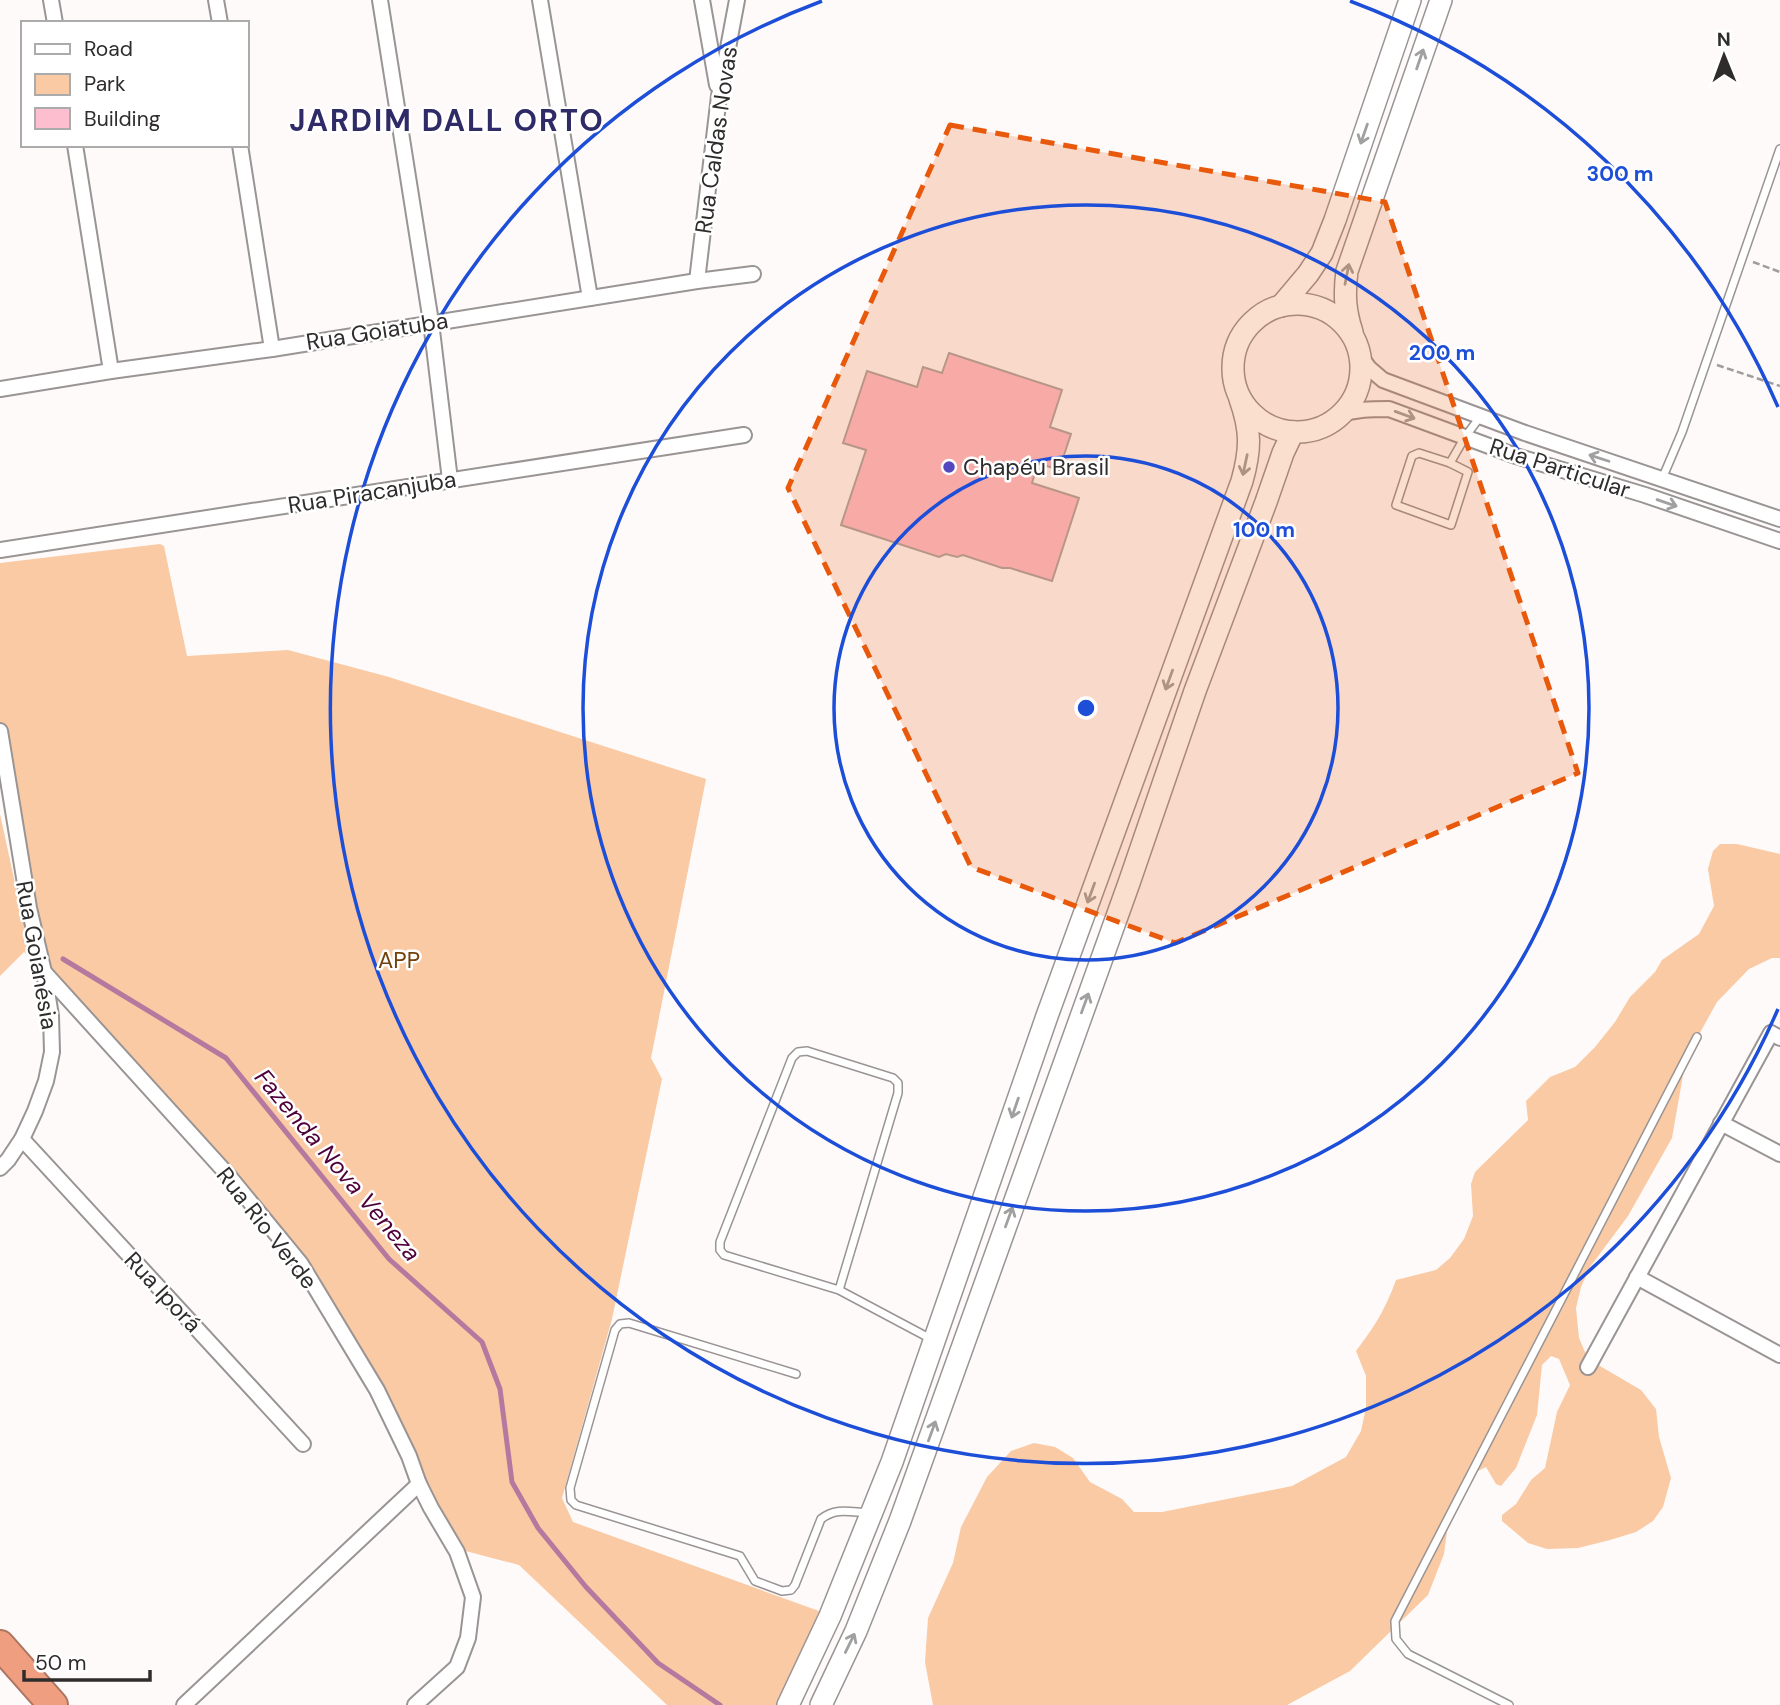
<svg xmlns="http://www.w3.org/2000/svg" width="1780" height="1705" viewBox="0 0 1780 1705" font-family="'DM Sans',sans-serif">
<rect width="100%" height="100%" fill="#fefafa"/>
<!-- green -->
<g fill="#f9caa3">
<polygon points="160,544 164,546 187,656 288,650 389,677 706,779 651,1058 662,1079 612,1319 562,1498 573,1522 819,1611 784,1705 667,1705 519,1565 458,1549 412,1454 386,1392 308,1263 37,963 24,952 0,976 0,814 18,897 0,732 0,563"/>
<path d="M1720 844H1737L1780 854V958H1772L1749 969 1717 1002 1686 1058 1672 1138 1628 1216 1590 1267 1581 1287 1576 1308 1579 1338 1588 1359 1641 1390 1656 1409 1659 1437 1671 1478 1663 1507 1653 1521 1636 1532 1610 1540 1578 1548 1547 1549 1528 1543 1502 1521V1515L1516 1504 1531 1480 1545 1468 1557 1412 1570 1385 1559 1359 1551 1356 1542 1365 1537 1415 1516 1468 1501 1486 1496 1484 1486 1467 1476 1472 1465 1486 1449 1517 1444 1554 1428 1595 1350 1671 1287 1705H933L925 1662 928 1618 953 1563 961 1527 987 1477 1011 1451 1034 1443 1055 1447 1073 1458 1090 1482 1122 1499 1134 1512H1162L1292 1486 1346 1457 1361 1431 1366 1407V1376L1356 1351C1375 1326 1385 1310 1396 1280L1436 1270 1450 1258 1464 1239 1473 1216 1471 1184 1475 1172 1528 1120 1526 1101 1550 1077 1575 1067 1595 1047 1615 1022 1630 997 1655 972 1662 960 1699 934 1714 906 1708 869 1713 851Z"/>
</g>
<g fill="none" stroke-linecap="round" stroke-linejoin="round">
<!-- stream -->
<polyline stroke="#b5789f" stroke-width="5" points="63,959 226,1058 389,1259 482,1342 500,1389 512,1482 538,1528 586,1587 658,1663 720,1705"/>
</g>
<!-- building -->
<polygon fill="#fdbfcf" stroke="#aca6a7" stroke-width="2" points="949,353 1062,390 1050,427 1071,434 1059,470 1038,463 1032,483 1079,498 1052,581 1010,568 1002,568 963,555 957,557 946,554 939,557 841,525 866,450 843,443 867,371 917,387 923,367 942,373"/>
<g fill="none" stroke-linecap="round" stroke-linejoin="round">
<!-- lane casing -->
<g stroke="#9a9494" stroke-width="10">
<g id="lane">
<polygon points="1419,453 1450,463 1468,472 1451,525 1396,505 1412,456"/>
<polyline points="1450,463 1465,437 1480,417"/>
<polyline points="1662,479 1682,432 1780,149"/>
<polyline points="839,1290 724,1255 720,1250 720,1242 792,1058 798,1052 807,1051 893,1078 898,1083 898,1093 839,1290 933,1340"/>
<path d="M796 1374 629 1323 620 1324 615 1330 570 1488 571 1500 576 1505 740 1556 755 1581 782 1591 791 1590 795 1585 821 1519C836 1507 850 1512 868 1513"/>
<polyline points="1509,1705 1408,1654 1396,1639 1395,1621 1697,1037"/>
</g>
</g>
<!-- street casing -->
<g stroke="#9a9494" stroke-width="18">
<g id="street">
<polyline points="51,0 55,23"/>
<polyline points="216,0 220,23"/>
<polyline points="380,0 431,322 450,480"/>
<polyline points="540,0 590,298"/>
<polyline points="702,0 717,85"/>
<polyline points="75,145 111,371"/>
<polyline points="240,145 272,349"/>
<polyline points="697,281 719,96 737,0"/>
<polyline points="1361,357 1369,368 1383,380 1525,433 1780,519"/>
<polyline points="0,389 111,371 272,349 697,281 753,274"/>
<path d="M1339 415C1356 409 1371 409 1389 409L1516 456 1645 495 1780 541"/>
<polyline points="0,550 744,435"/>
<polyline points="0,731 29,908 44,972 51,1016 52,1052 46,1081 35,1111 22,1139 8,1160 0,1168"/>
<polyline points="44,972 228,1175 301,1264 377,1390 409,1456 419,1484 431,1508 457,1552 473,1597 468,1638 457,1667 415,1705"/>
<polyline points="1721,1123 1780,1154"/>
<polyline points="22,1139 303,1444"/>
<polyline points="1637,1277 1780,1355"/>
<polyline points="1588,1367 1771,1033 1780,1038"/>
<polyline points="184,1705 419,1484"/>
</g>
</g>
<!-- secondary casing -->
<g stroke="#9a9494" stroke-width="24">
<g id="secondary">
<circle cx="1297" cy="368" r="64"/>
<polyline points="1281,306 1308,274 1322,253 1335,220 1410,0"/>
<path d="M1352 332C1345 311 1344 294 1347 271L1441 0"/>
<path d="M788 1705 830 1616 892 1462 1047 1016 1242 481C1251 449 1251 430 1240 399"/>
<polyline points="821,1705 856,1631 900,1521 1129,883 1195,691 1266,502 1283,453 1293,432"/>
</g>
</g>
<!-- highway casing -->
<g stroke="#ac7663" stroke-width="32">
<polyline id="highway" points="0,1645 53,1705"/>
</g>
<!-- path -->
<g stroke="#a09c9c" stroke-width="2.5" stroke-dasharray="7 3.5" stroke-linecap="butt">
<polyline points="1753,262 1780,272"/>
<polyline points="1717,365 1780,386"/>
</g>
<!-- lane -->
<use href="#lane" stroke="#fff" stroke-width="7"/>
<!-- street -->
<use href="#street" stroke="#fff" stroke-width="14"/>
<!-- secondary -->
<use href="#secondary" stroke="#fff" stroke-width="21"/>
<!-- highway -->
<use href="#highway" stroke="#f09e80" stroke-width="28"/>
</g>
<!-- one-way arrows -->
<defs><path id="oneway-shaft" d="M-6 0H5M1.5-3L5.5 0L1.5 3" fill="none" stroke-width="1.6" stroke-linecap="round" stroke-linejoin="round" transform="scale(1.75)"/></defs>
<g stroke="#a1a0a0">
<use href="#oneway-shaft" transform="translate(1420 59) rotate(-71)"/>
<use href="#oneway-shaft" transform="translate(1364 134) rotate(109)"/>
<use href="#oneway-shaft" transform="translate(1347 274) rotate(-79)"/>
<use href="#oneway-shaft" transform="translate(1405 415) rotate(20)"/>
<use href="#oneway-shaft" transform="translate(1599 458) rotate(-162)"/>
<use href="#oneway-shaft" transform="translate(1245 465) rotate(102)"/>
<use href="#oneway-shaft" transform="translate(1667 503) rotate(19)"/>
<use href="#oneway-shaft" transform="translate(1169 680) rotate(110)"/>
<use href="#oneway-shaft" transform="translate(1091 893) rotate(110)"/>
<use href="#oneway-shaft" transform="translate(1085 1003) rotate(-70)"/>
<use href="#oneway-shaft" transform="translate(1015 1108) rotate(109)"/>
<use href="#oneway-shaft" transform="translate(1009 1217) rotate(-70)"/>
<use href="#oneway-shaft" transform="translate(932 1431) rotate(-70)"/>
<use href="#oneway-shaft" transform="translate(850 1643) rotate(-64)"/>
</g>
<!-- marked area -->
<path fill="#e8590c" fill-opacity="0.2" stroke="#e8590c" stroke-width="5" stroke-dasharray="14 9" stroke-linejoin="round" d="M950 125 1385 202 1578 773 1175 943 971 867 788 488Z"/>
<!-- distance rings -->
<g fill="none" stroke="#1d4ed8" stroke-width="3.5">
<circle cx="1086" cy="708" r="252"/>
<circle cx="1086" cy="708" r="503"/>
<path d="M1778 1009A755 755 0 1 1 822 1M1350 1A755 755 0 0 1 1778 407"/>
</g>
<!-- markers -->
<circle fill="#5348bf" stroke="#fff" stroke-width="2.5" cx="949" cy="467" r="7"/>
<g text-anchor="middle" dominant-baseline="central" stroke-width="5" stroke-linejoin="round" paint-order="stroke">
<!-- street labels -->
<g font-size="23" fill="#2f2c2c" stroke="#fff">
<text transform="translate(716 140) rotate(-82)">Rua Caldas Novas</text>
<text transform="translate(377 331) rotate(-9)">Rua Goiatuba</text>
<text transform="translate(1560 468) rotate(18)">Rua Particular</text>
<text transform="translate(372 492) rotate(-9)">Rua Piracanjuba</text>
<text transform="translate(37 955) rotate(80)">Rua Goianésia</text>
<text transform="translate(267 1228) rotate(52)">Rua Rio Verde</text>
<text transform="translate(163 1292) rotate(47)">Rua Iporá</text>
</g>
<!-- poi labels -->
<g font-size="23" fill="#2f2c2c" stroke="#fff" text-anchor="start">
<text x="963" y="467">Chapéu Brasil</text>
</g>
<!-- park labels -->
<g font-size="23" fill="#72410c" stroke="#fff">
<text x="399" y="960">APP</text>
</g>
<!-- water labels -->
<g font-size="24" font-style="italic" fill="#4e003b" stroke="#fff">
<text transform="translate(338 1165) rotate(50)">Fazenda Nova Veneza</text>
</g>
<!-- district labels -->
<g font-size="30" font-weight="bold" letter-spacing="2" fill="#2e2b66" stroke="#fff">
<text x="447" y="120">JARDIM DALL ORTO</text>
</g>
</g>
<circle cx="1086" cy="708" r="10" fill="#1d4ed8" stroke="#fff" stroke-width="3.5"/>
<g font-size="21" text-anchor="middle" font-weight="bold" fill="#1d4ed8" stroke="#fff" stroke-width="5" stroke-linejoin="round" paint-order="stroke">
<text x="1620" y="181">300 m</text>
<text x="1442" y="360">200 m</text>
<text x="1264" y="537">100 m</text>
</g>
<!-- legend -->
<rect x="21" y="21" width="228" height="126" fill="#ffffff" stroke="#acabab" stroke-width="2"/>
<rect x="35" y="44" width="35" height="10" fill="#ffffff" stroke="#acabab" stroke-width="2"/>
<text x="84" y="56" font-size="21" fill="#2f2c2c">Road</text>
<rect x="35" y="74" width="35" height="21" fill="#f9caa3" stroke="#acabab" stroke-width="2"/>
<text x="84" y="91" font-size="21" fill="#2f2c2c">Park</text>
<rect x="35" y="108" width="35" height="21" fill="#fdbfcf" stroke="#acabab" stroke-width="2"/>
<text x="84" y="126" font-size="21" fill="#2f2c2c">Building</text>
<!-- north arrow -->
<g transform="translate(1724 56) rotate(359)" stroke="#ffffff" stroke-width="5" paint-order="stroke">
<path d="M0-5L12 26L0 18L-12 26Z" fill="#2f2c2c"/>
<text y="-10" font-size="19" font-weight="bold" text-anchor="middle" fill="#2f2c2c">N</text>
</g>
<!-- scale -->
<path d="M24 1670v10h126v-10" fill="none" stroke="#2f2c2c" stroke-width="3.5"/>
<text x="35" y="1670" font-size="21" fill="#2f2c2c" stroke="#ffffff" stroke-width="5" paint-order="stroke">50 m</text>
</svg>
